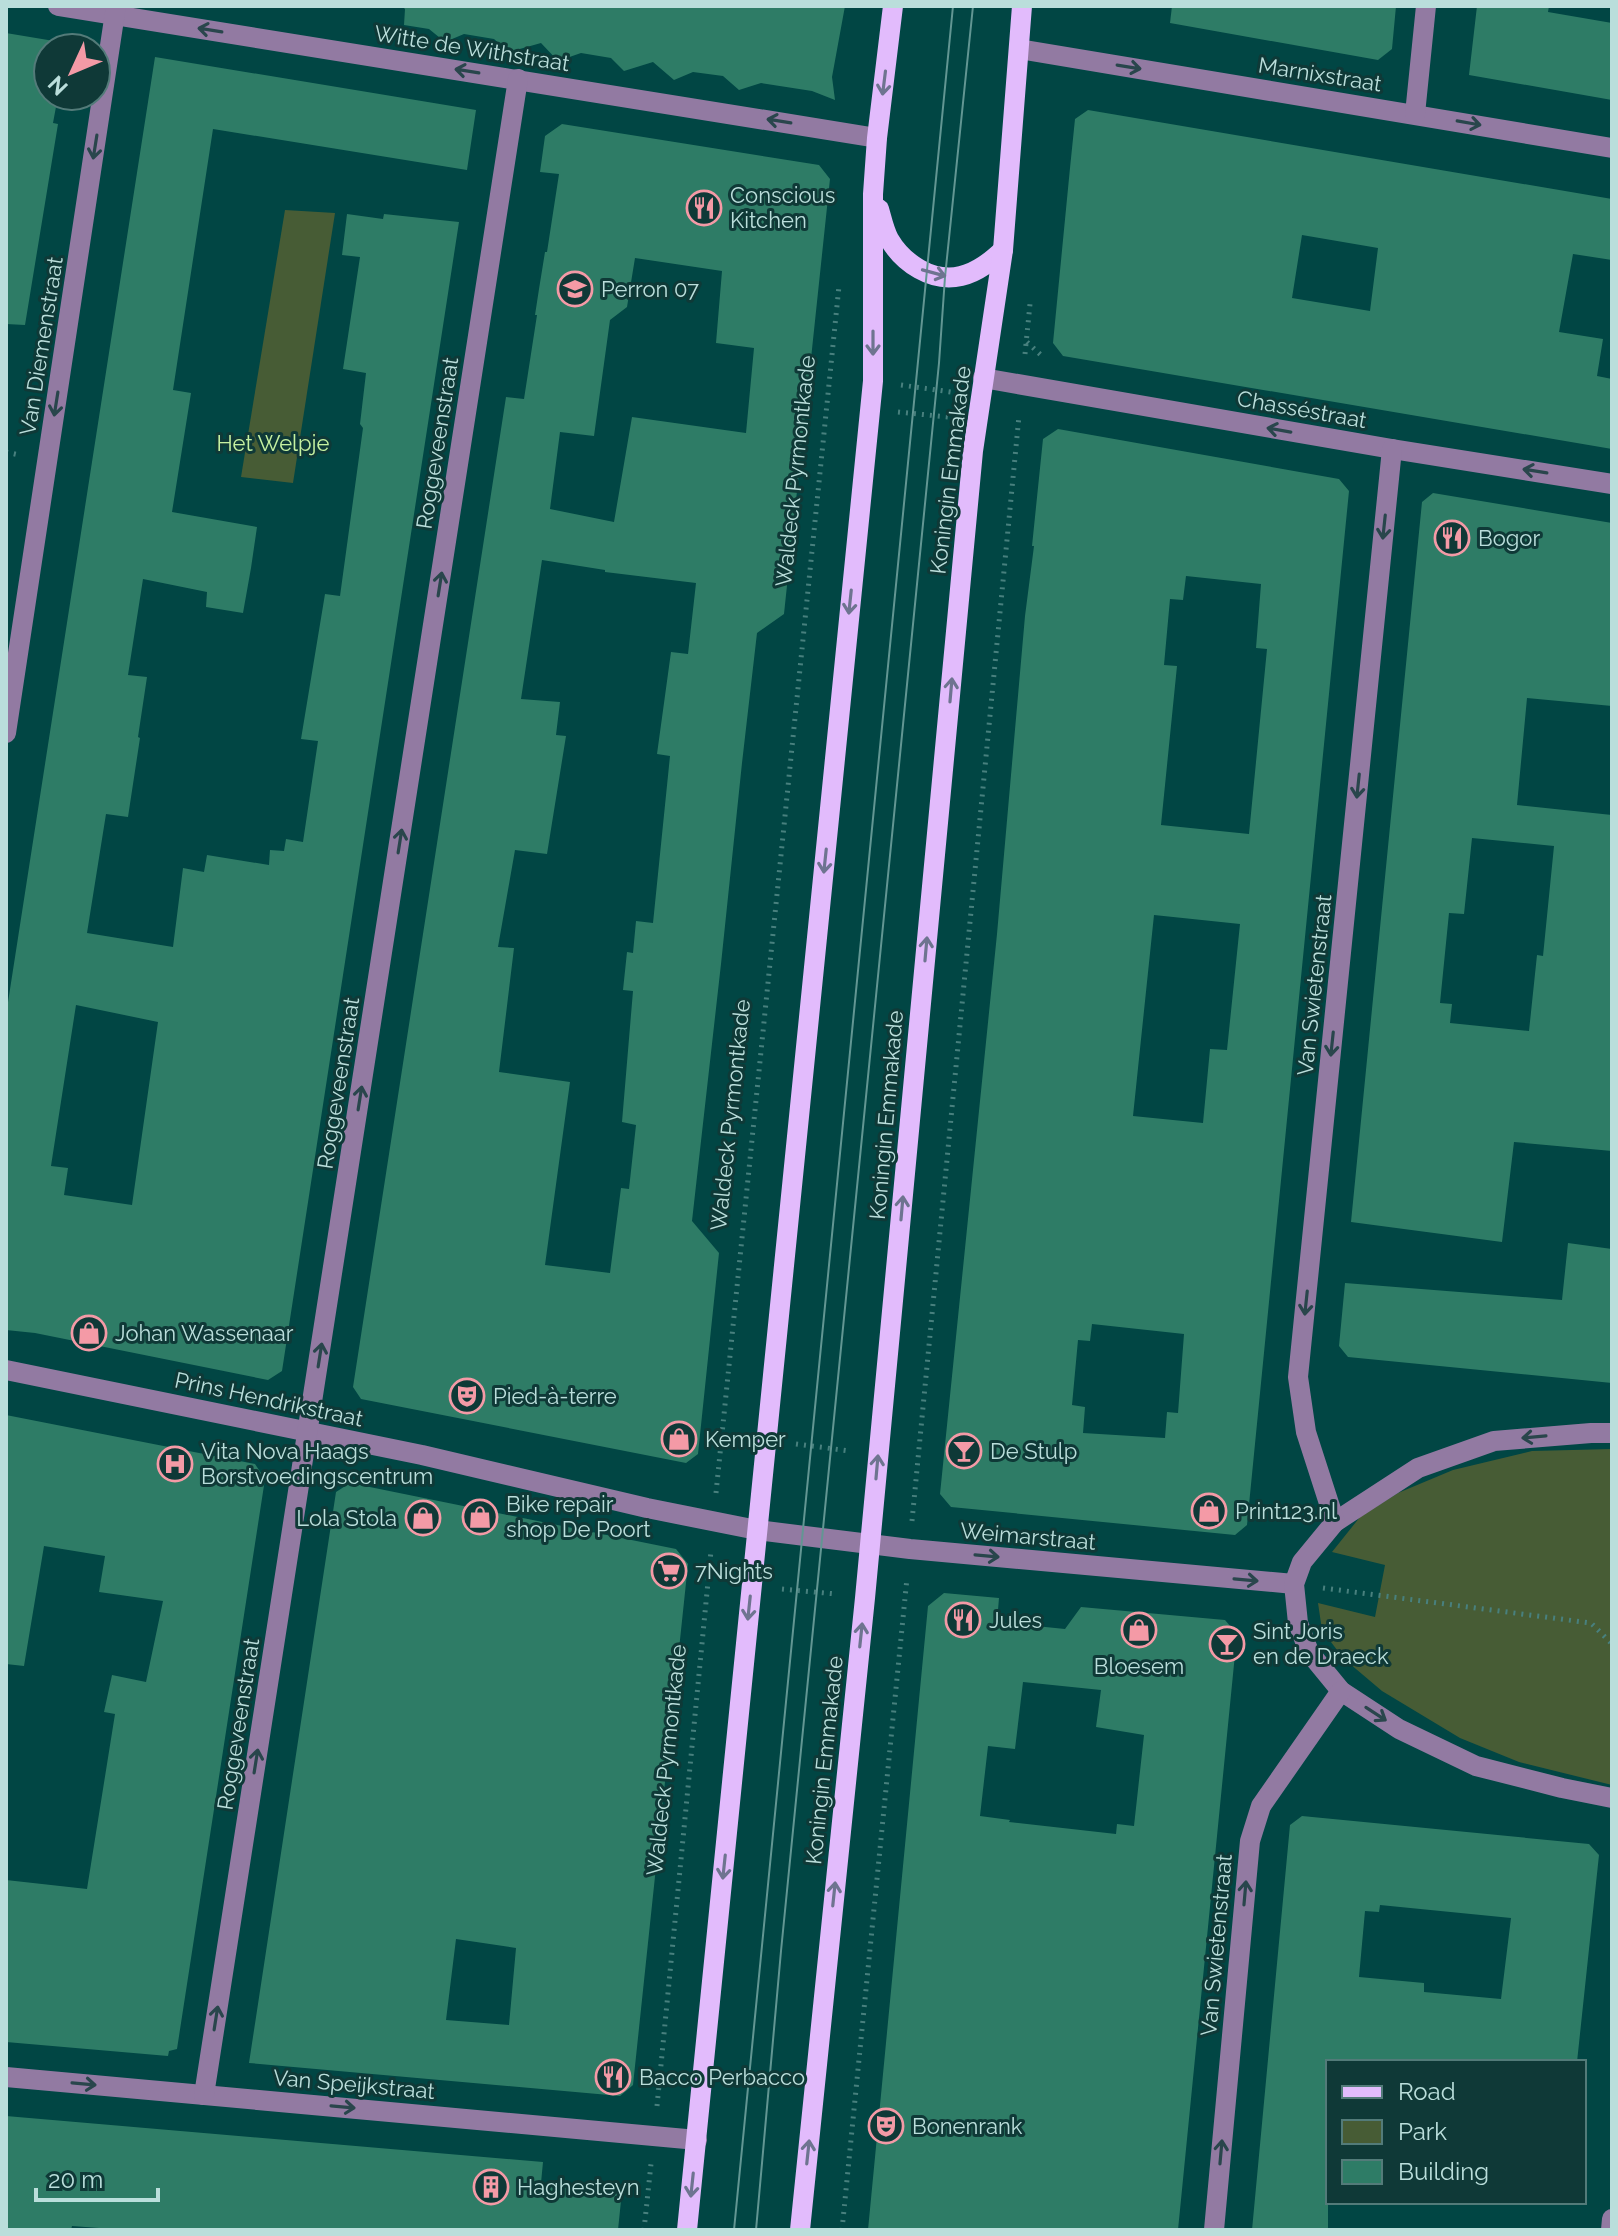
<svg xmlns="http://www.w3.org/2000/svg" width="1618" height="2236" viewBox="0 0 1618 2236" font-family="Raleway,sans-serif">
<rect width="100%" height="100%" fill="#014644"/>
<!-- green -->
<g fill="#475c35">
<polygon points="285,210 335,213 293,483 241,477"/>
<polygon points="1612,1449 1612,1785 1519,1762 1460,1738 1382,1691 1343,1658 1322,1630 1318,1603 1375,1617 1385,1565 1332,1552 1360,1517 1398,1493 1453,1470 1532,1451"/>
</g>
<!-- building -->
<g fill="#2e7c66" fill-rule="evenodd">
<polygon points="402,6 845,6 832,77 835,100 812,91 761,83 739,90 723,76 693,72 674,80 653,62 624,71 611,58 581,53 558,61 541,43 509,52 494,39 464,34 445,42 429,29 404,25 405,9"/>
<polygon points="1172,6 1396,6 1392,49 1378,60 1170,23"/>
<polygon points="1477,6 1549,6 1548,12 1612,23 1612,100 1469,75"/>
<polygon points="6,33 66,43 66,48 48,48 48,96 58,96 53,123 58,124 25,325 6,324"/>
<path d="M155 57 476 110 467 170 213 129 173 390 191 393 172 512 257 527 251 568 243 613 206 607 207 592 143 579 128 675 147 677 138 737 140 738 128 817 106 814 87 933 173 947 183 868 204 872 207 855 269 865 270 850 284 851 286 839 303 842 318 741 301 739 325 594 340 596 363 428 360 424 366 373 343 369 360 257 342 255 347 214 383 219 384 214 459 222 282 1371 268 1380 35 1333 6 1330V1015ZM76 1005 158 1022 132 1205 64 1195 68 1168 51 1166Z"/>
<path d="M1088 110 1612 199V260L1573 254 1559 332 1603 339 1597 376 1612 379V449L1063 356 1053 343 1070 168 1075 119ZM1302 235 1378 248 1370 311 1292 298Z"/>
<path d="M562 124 819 165 830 179 784 614 757 633 742 763 721 964 692 1221 719 1253 698 1454 686 1463 361 1399 353 1387 506 397 524 399 537 315H535L539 289 545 252H547L559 174 540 172 545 136ZM635 258 722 271 716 343 754 348 746 433 632 417 614 522 550 509 560 432 594 436 610 320 627 307ZM542 560 605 570V572L696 583 688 654 671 652 657 754 670 756 653 923 636 921 633 953 627 952 623 990 633 991 622 1122 636 1125 629 1189 621 1188 610 1273 545 1265 570 1082 499 1072 514 948 498 947 515 850 547 854 566 736 556 735 560 702 521 699Z"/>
<path d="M1058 429 1339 479 1349 491 1247 1525 1235 1535 951 1507 940 1494 997 934 1025 616 1034 546H1032L1043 439ZM1186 576 1261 584 1256 648 1267 649 1249 834 1161 825 1177 666 1164 665 1170 599 1183 600ZM1154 915 1240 924 1227 1050 1210 1049 1203 1123 1133 1116ZM1092 1324 1184 1334 1178 1413 1167 1412 1165 1438 1083 1433 1085 1407 1072 1405 1078 1340 1090 1341Z"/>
<path d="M1433 493 1612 523V706L1527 698 1517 805 1612 815V1151L1514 1142 1502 1242 1351 1222 1422 502ZM1472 838 1554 846 1543 956 1537 955 1529 1031 1450 1023 1452 1004 1440 1003 1449 913 1464 914Z"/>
<polygon points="1568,1243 1612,1249 1612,1383 1348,1357 1339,1346 1345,1283 1562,1300"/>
<polygon points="6,1415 255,1464 265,1479 177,2049 169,2051 168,2056 6,2042 6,1880 87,1889 115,1714 104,1712 112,1675 146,1682 163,1601 99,1592 105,1556 44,1546 24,1666 6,1664"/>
<path d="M350 1483 676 1549 688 1564 633 2085 620 2096 249 2063 336 1492ZM456 1939 516 1948 509 2025 446 2020Z"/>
<path d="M944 1593 999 1598 997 1622 1065 1629 1081 1607 1225 1620 1237 1634 1178 2230H868L928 1606ZM1023 1682 1101 1690 1096 1727 1144 1735 1134 1826 1117 1824 1116 1834 1009 1822 1010 1820 980 1816 988 1746 1015 1749Z"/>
<path d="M1302 1816 1589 1844 1599 1855 1577 2062H1328V2230H1252L1290 1825ZM1380 1905 1511 1918 1501 1999 1424 1992V1983L1359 1977 1365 1911 1379 1912Z"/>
<polygon points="6,2116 543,2162 541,2183 622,2191 618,2230 126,2230 72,2226 71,2230 6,2230"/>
</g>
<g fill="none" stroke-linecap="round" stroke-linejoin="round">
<!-- path -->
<g stroke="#48807e" stroke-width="5" stroke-dasharray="2 6" stroke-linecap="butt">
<polyline points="1027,342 1043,357"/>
<polyline points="1025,354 1030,304"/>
<polyline points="901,385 951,392"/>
<polyline points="898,412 948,417"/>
<polyline points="6,452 19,455"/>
<polyline points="796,1444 850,1451"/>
<polyline points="716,1493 839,286"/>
<polyline points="912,1521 1019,416"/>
<polyline points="1323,1588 1591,1623 1612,1644"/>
<polyline points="782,1589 836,1594"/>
<polyline points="657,2106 711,1551"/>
<polyline points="644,2230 651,2164"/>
<polyline points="842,2230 907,1578"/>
</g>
<!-- minor -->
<g stroke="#927aa2" stroke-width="20">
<polyline points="58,6 877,138"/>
<polyline points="1019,49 1612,148"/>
<polyline points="1415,114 1426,6"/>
<polyline points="983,378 1392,449 1612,484"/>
<polyline points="6,733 116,6"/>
<polyline points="6,1370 422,1455 647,1508 757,1530 910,1549 1294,1584"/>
<polyline points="1612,1433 1591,1433 1494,1441 1418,1468 1335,1522 1302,1562 1294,1584 1298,1623 1309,1652 1341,1691 1399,1729 1476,1766 1562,1788 1612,1798"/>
<polyline points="1335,1522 1306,1432 1298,1377 1392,449"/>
<polyline points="6,2077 697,2140"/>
<polyline points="204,2095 518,79"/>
<polyline points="1214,2230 1250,1841 1261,1806 1341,1691"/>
<polyline points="1611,2230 1612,2219"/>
</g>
<!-- major -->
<g stroke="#e2bbfc" stroke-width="20">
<path d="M879 209C882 219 884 230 889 239 903 263 932 283 961 276 978 272 991 261 1003 250"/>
<polyline points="687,2230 873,381 873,194 877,138 893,6"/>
<polyline points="800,2230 865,1598 973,451 1003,250 1022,6"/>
</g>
<!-- tram -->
<g stroke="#629693" stroke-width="2">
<polyline points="734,2230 953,6"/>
<polyline points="756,2230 781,1951 939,363 945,277 973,6"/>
</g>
</g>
<!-- one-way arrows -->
<defs><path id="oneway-shaft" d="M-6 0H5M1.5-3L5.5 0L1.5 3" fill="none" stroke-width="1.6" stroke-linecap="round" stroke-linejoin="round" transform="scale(2)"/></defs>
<g stroke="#29464c">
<use href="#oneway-shaft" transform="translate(210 30) rotate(-171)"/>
<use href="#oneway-shaft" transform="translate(1129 67) rotate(9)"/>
<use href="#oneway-shaft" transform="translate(467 71) rotate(-171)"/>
<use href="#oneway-shaft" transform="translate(779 121) rotate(-171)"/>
<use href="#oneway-shaft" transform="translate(1469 123) rotate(10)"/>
<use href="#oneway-shaft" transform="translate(95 147) rotate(99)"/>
<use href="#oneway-shaft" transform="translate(56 404) rotate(99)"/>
<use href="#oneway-shaft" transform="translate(1279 430) rotate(-170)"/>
<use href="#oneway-shaft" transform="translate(1535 471) rotate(-171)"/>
<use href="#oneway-shaft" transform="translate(1384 527) rotate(96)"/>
<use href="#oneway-shaft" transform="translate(440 584) rotate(-81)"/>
<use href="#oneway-shaft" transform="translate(1358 786) rotate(96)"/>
<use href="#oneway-shaft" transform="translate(400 841) rotate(-81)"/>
<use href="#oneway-shaft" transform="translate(1332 1044) rotate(96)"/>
<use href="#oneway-shaft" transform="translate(360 1098) rotate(-81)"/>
<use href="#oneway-shaft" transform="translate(1306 1303) rotate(96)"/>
<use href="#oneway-shaft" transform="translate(320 1355) rotate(-81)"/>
<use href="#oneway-shaft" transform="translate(1534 1437) rotate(175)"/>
<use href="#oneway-shaft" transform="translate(987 1556) rotate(5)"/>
<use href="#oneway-shaft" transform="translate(1246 1580) rotate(5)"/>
<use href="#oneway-shaft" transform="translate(1376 1714) rotate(33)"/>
<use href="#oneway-shaft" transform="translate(256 1761) rotate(-81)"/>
<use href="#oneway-shaft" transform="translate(1245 1893) rotate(-85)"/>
<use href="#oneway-shaft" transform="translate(216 2018) rotate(-81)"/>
<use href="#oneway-shaft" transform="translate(84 2084) rotate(5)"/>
<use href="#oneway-shaft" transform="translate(343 2107) rotate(5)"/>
<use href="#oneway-shaft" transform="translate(1221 2152) rotate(-85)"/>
</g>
<g stroke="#6e7490">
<use href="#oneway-shaft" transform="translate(884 83) rotate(97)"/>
<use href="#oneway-shaft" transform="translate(934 273) rotate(15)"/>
<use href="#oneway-shaft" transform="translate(873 343) rotate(90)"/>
<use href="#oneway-shaft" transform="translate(850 602) rotate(96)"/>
<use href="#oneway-shaft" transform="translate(951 690) rotate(-85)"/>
<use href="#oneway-shaft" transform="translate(825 861) rotate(96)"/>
<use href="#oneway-shaft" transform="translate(926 949) rotate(-85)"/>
<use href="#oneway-shaft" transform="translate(902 1208) rotate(-85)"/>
<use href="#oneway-shaft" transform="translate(877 1467) rotate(-85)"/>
<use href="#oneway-shaft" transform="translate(749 1608) rotate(96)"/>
<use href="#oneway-shaft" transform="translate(861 1635) rotate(-84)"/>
<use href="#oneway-shaft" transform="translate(724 1867) rotate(96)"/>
<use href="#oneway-shaft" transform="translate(834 1894) rotate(-84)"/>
<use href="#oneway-shaft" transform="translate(808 2152) rotate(-84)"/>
<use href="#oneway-shaft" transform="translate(692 2185) rotate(96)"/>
</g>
<!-- icons -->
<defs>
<g id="restaurant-ring" transform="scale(1.8)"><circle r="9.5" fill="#0f3937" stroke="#f49aa6" stroke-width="1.5"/><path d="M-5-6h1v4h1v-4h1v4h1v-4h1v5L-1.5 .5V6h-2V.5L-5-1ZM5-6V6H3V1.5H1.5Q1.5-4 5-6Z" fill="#f49aa6"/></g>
<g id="school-ring" transform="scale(1.8)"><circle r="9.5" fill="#0f3937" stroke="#f49aa6" stroke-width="1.5"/><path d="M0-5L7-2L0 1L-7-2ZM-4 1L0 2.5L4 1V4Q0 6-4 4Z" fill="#f49aa6"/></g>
<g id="shop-ring" transform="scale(1.8)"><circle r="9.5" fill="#0f3937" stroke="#f49aa6" stroke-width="1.5"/><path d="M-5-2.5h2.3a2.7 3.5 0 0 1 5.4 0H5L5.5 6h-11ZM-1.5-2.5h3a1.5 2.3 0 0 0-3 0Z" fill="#f49aa6"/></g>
<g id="theatre-ring" transform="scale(1.8)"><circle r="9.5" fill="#0f3937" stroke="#f49aa6" stroke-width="1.5"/><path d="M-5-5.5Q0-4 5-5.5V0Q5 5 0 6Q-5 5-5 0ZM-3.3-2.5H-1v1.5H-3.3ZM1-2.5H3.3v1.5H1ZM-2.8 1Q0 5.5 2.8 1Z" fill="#f49aa6"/></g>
<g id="bar-ring" transform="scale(1.8)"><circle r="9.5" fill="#0f3937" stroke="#f49aa6" stroke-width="1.5"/><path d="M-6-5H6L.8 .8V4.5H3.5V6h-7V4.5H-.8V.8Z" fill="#f49aa6"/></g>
<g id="hospital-ring" transform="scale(1.8)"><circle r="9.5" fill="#0f3937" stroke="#f49aa6" stroke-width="1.5"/><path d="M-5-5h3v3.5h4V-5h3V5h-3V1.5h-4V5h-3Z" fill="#f49aa6"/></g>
<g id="supermarket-ring" transform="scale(1.8)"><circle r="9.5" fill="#0f3937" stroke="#f49aa6" stroke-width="1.5"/><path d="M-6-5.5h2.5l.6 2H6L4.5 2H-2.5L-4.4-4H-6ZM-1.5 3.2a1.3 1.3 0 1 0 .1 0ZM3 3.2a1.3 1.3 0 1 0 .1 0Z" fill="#f49aa6"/></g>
<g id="building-ring" transform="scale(1.8)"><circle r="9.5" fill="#0f3937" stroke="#f49aa6" stroke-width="1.5"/><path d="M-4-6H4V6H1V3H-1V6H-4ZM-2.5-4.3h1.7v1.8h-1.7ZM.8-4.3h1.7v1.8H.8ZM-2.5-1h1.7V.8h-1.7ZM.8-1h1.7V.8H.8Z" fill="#f49aa6"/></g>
</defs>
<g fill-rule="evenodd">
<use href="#restaurant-ring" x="704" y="208"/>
<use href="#school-ring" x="575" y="289"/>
<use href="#restaurant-ring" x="1452" y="538"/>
<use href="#shop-ring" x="89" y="1333"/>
<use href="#theatre-ring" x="467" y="1396"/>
<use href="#shop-ring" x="679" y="1439"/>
<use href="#bar-ring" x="964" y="1451"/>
<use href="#hospital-ring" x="175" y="1464"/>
<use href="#shop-ring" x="1209" y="1511"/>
<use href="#shop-ring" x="480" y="1517"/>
<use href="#shop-ring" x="423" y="1518"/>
<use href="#supermarket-ring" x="669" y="1571"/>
<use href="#restaurant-ring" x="963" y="1620"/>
<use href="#shop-ring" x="1139" y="1630"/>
<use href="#bar-ring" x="1227" y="1644"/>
<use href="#restaurant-ring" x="613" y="2077"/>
<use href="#theatre-ring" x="886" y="2126"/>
<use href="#building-ring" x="491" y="2187"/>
</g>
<g text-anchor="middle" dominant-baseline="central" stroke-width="6" stroke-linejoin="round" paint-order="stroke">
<!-- street labels -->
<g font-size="22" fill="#badedb" stroke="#0f3937">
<text transform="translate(472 48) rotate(9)">Witte de Withstraat</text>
<text transform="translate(1320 74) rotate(9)">Marnixstraat</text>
<text transform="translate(41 346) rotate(-81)">Van Diemenstraat</text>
<text transform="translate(1302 409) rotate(10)">Chasséstraat</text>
<text transform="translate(437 443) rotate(-81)">Roggeveenstraat</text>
<text transform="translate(950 470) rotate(-83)">Koningin Emmakade</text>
<text transform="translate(795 471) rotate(-84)">Waldeck Pyrmontkade</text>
<text transform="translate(1314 985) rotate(-84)">Van Swietenstraat</text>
<text transform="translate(338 1083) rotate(-81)">Roggeveenstraat</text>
<text transform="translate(730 1115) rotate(-84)">Waldeck Pyrmontkade</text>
<text transform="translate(886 1115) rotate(-85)">Koningin Emmakade</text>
<text transform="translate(269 1399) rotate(12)">Prins Hendrikstraat</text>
<text transform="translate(1028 1536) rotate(5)">Weimarstraat</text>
<text transform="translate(238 1724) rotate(-81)">Roggeveenstraat</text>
<text transform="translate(666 1760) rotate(-84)">Waldeck Pyrmontkade</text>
<text transform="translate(824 1760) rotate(-84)">Koningin Emmakade</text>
<text transform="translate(1216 1945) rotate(-85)">Van Swietenstraat</text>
<text transform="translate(354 2084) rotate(5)">Van Speijkstraat</text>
</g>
<!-- poi labels -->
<g font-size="22" fill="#badedb" stroke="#0f3937" text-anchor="start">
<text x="730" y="195">Conscious<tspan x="730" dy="25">Kitchen</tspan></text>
<text x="601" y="289">Perron 07</text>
<text x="1478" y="538">Bogor</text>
<text x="115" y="1333">Johan Wassenaar</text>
<text x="493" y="1396">Pied-à-terre</text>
<text x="705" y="1439">Kemper</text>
<text x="201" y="1451">Vita Nova Haags<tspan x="201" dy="25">Borstvoedingscentrum</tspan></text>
<text x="990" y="1451">De Stulp</text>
<text x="506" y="1504">Bike repair<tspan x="506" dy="25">shop De Poort</tspan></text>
<text x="1235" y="1511">Print123.nl</text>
<text x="397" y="1518" text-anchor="end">Lola Stola</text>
<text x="695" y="1571">7Nights</text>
<text x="989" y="1620">Jules</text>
<text x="1253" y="1631">Sint Joris<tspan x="1253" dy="25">en de Draeck</tspan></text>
<text x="1139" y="1666" text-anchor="middle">Bloesem</text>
<text x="639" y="2077">Bacco Perbacco</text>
<text x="912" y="2126">Bonenrank</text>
<text x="517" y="2187">Haghesteyn</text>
</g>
<!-- park labels -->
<g font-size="22" fill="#c6f1a1" stroke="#0f3937">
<text x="273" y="443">Het Welpje</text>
</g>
</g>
<!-- border -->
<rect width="1618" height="2236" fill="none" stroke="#badedb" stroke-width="16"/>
<!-- legend -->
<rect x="1326" y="2060" width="260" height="144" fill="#0f3937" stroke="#537b79" stroke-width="2"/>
<rect x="1342" y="2086" width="40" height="12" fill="#e2bbfc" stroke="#537b79" stroke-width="2"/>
<text x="1398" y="2100" font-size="24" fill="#badedb">Road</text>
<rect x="1342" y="2120" width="40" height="24" fill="#475c35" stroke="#537b79" stroke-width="2"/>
<text x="1398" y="2140" font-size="24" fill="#badedb">Park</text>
<rect x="1342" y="2160" width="40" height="24" fill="#2e7c66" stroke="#537b79" stroke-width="2"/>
<text x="1398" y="2180" font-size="24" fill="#badedb">Building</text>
<!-- north arrow -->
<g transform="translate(72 72) rotate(226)"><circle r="38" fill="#0f3937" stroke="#537b79" stroke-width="2"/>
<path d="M0-6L14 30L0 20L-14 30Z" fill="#f49aa6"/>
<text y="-12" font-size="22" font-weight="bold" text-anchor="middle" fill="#badedb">N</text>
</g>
<!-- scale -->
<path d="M36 2188v12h122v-12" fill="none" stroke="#badedb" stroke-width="4"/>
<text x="48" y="2188" font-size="24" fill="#badedb" stroke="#0f3937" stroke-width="6" paint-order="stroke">20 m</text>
</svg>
